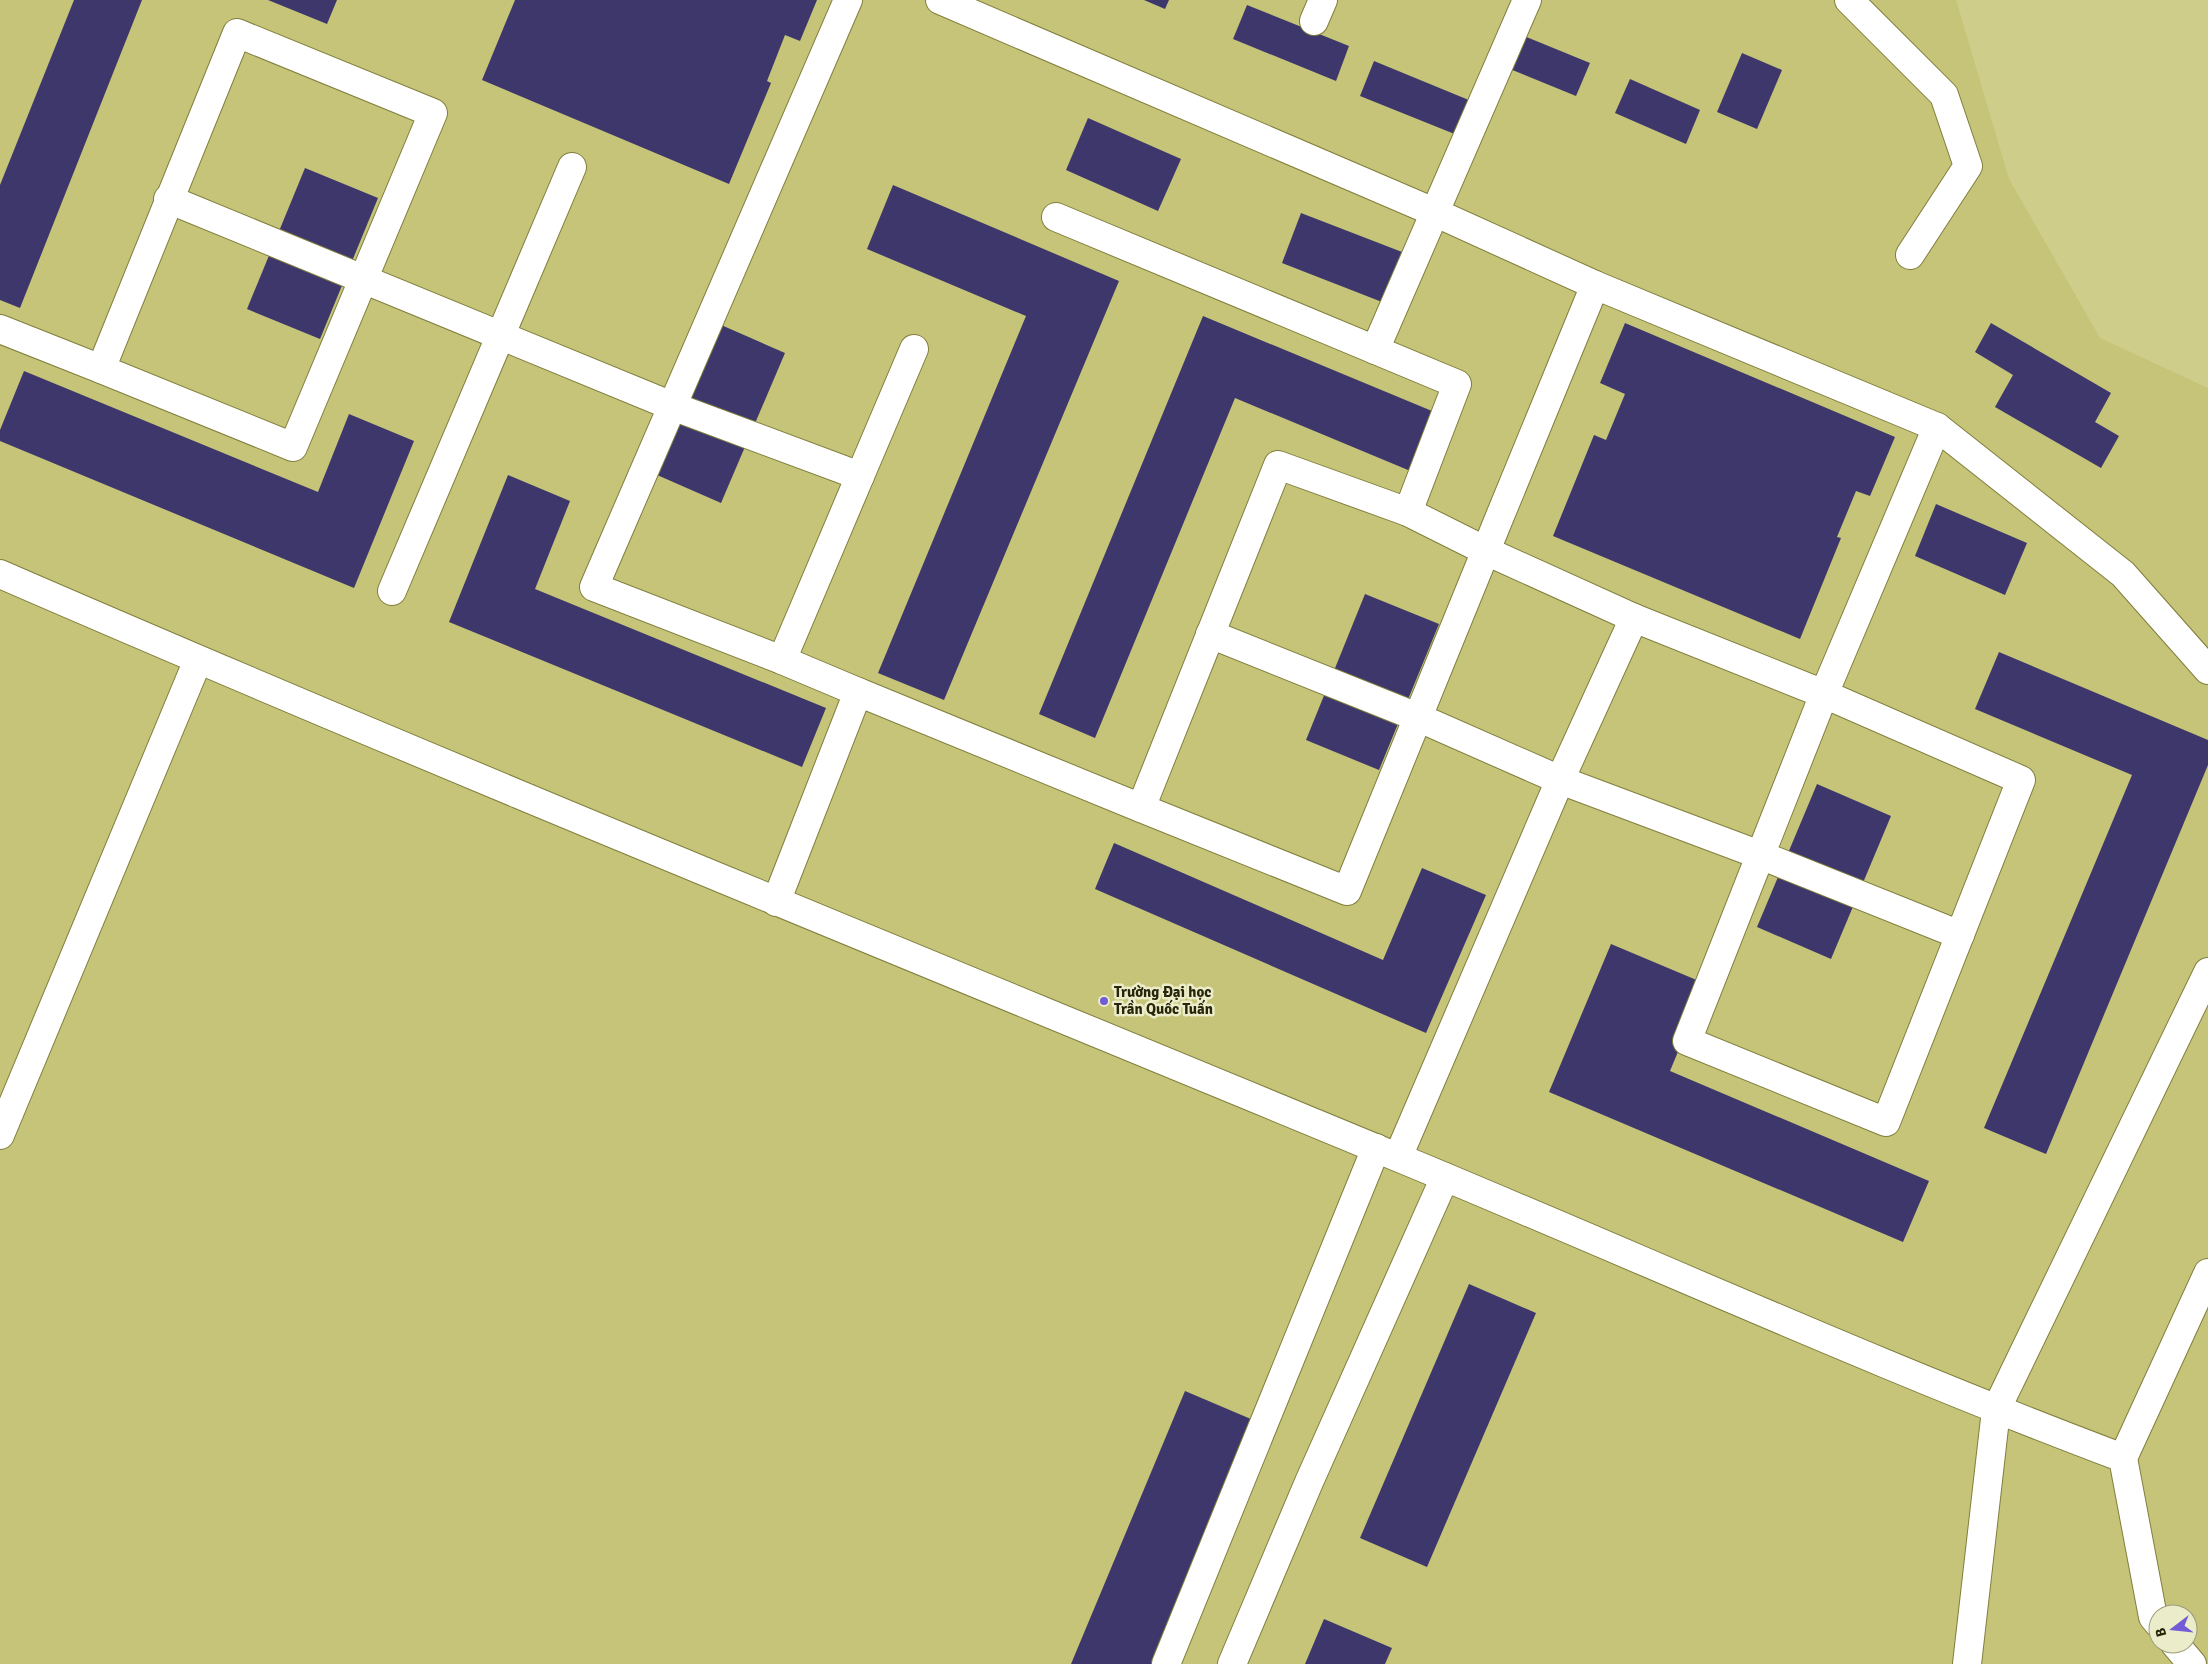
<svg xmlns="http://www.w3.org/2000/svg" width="2208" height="1664" viewBox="0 0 2208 1664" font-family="Signika,sans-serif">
<rect width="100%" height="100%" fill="#cecd89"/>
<!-- built -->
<path fill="#c5c478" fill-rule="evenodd" d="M0 0H1956L2009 179 2100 338 2208 388V1664H0ZM2158 1614H2188V1644H2158Z"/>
<!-- building -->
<g fill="#3e376c">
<polygon points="74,0 142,0 20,308 0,300 0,185"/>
<polygon points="268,0 337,0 327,24"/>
<polygon points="515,0 817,0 800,41 785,35 767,81 771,83 729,184 482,80"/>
<polygon points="1144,0 1169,0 1165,9"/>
<polygon points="1247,5 1349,46 1336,81 1233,39"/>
<polygon points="1519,34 1590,63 1576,96 1505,67"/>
<polygon points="1742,53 1782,70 1757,129 1717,112"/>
<polygon points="1374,61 1476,103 1462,137 1360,96"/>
<polygon points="1630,79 1700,110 1686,144 1615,113"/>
<polygon points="1088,118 1181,159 1158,211 1066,170"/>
<polygon points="305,168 378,198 320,339 247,309"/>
<polygon points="893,185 1119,281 944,700 878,673 1026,316 867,249"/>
<polygon points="1301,213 1402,252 1382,302 1282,263"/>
<polygon points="1203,316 1444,416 1420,475 1235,398 1095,738 1039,714"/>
<polygon points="712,321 785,353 721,503 648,471"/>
<polygon points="1625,323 1895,437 1870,496 1856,491 1837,537 1841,538 1800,639 1553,536 1594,435 1606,440 1625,394 1600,383"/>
<polygon points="1991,323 2111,393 2095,422 2119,436 2101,468 1995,407 2013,375 1975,352"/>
<polygon points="24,371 318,492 349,414 414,441 354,588 0,441 0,430"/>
<polygon points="508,475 570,501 535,589 826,708 802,767 449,622"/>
<polygon points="1936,504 2027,543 2005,595 1915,556"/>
<polygon points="1365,594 1439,624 1379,770 1306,740"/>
<polygon points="1999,652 2208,740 2208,765 2046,1154 1984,1128 2132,775 1975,709"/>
<polygon points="1817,784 1891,816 1831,959 1757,927"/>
<polygon points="1114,843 1383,960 1422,868 1486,895 1426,1033 1095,889"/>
<polygon points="1611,944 1706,984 1670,1071 1929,1181 1903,1242 1549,1092"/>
<polygon points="1469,1284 1536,1313 1427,1567 1360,1538"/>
<polygon points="1185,1391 1272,1428 1174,1664 1071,1664"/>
<polygon points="1324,1619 1392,1648 1385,1664 1305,1664"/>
</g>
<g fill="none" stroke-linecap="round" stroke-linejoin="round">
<!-- minor casing -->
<g stroke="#817f3d" stroke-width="30">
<g id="minor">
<polyline points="940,0 1434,212 1595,285 1937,427 2123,574 2208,670"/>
<polyline points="1849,0 1944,95 1968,166 1910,255"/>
<polyline points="1314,21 1323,0"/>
<polygon points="237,33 433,113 293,447 101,369"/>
<polyline points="168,199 672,406 860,476 782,660"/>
<polyline points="1056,217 1457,384 1408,512"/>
<path d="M1595 285C1512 487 1429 688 1347 891L1141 808 1278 465 1408 512 1486 551 1634 618 1824 694 2021 780 1886 1122 1687 1041 1824 694 1937 427"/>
<polyline points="0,329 101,369"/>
<polyline points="1375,350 1527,0"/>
<polyline points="860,476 914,349"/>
<path d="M0 574C463 775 931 964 1397 1157 1639 1257 1878 1366 2123 1458L2153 1617 2158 1623"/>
<polyline points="392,591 572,167"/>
<polyline points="1210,634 1417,717 1560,780 1760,855 1960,935"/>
<polyline points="858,692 1141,808"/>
<polyline points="776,902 858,692 782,660 594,587 848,0"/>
<polyline points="0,1135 198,660"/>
<polyline points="1398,1157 1560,780 1634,618"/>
<polyline points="2123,1458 2208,1273"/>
<polyline points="2175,1644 2192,1664"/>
<polyline points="1166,1664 1376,1148"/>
<polyline points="1232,1664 1309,1482 1445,1177"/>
<polyline points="1967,1664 1996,1410 2208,972"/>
</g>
</g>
<!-- minor -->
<use href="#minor" stroke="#fff" stroke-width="28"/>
</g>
<!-- markers -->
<circle fill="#725bd5" stroke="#ebecca" stroke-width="2" cx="1104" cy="1001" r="5"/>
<g text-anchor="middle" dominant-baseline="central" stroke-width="5" stroke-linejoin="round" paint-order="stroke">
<!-- poi labels -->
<g font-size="15" font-weight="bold" fill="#27260a" stroke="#ebecca" text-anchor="start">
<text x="1114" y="992">Trường Đại học<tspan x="1114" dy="17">Trần Quốc Tuấn</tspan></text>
</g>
</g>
<!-- north arrow -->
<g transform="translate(2173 1629) rotate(254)"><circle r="24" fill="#ebecca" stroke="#9d9d7d"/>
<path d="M0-4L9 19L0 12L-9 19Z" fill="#725bd5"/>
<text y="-8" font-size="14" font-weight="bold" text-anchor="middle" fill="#27260a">B</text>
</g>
</svg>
